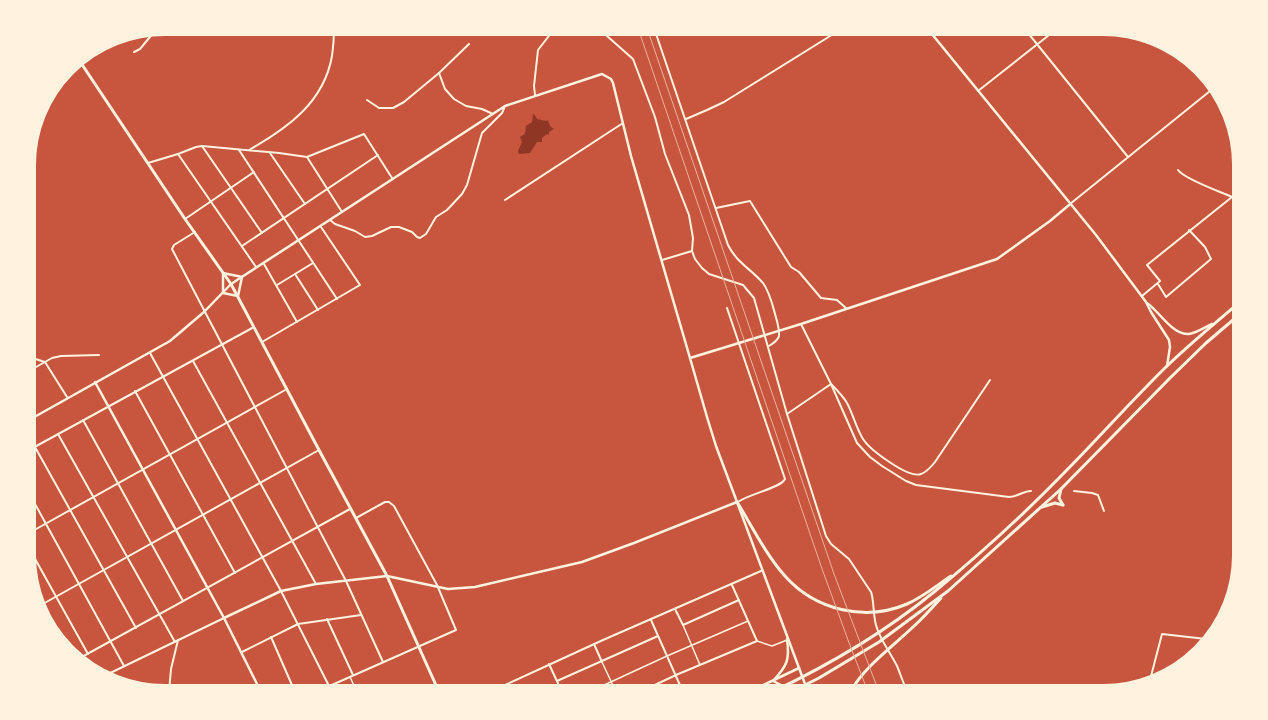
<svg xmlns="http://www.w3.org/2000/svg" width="1268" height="720" viewBox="0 0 1268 720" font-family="Commissioner,sans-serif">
<rect width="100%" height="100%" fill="#c8553d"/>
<!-- water -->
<polygon fill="#8f3625" points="533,114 534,114 537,119 546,121 548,120 550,126 554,129 549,132 549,135 547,134 542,138 542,142 537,142 530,153 519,154 518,151 522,142 520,137 525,134 526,126 532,122"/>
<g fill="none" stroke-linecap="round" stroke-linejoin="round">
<!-- pedestrian -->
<g stroke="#fff3e0" stroke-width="1.5">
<polyline points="683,625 700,665"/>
<polyline points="757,641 772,646 787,640"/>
<polyline points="602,662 616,692"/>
<polyline points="350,677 357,692"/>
<polyline points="589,692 667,656 748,621"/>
</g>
<!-- minor -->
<g stroke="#fff3e0" stroke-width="2">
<polyline points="546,28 549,35"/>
<path d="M598 28 633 59 655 117 665 154 689 215 693 238 692 251 695 259 702 268 709 274 743 285 754 298 787 414 826 536 831 544 849 559 871 592C874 599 873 615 876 625 880 640 890 652 897 666 901 675 903 684 908 692"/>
<path d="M654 28 728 245C737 263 751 269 763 283 771 294 773 308 777 321 780 335 782 338 769 346"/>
<polyline points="1024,28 1128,157"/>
<polyline points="134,52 140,49 154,32 153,30"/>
<polyline points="439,73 445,89 454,99 466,106 482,109 493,114"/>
<polyline points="978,91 1058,28"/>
<polyline points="535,95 534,86 538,50 555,28"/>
<polyline points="367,100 379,108 393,108 404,102 439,73 469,44"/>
<polyline points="686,119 707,110 724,102 843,28"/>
<polyline points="202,146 262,233"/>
<polyline points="239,150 337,299"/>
<path d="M249 150C288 128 324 102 332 56 333 46 335 37 333 28"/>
<polyline points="270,153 305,204"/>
<polyline points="178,154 256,267"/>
<polyline points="307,157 342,212"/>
<polyline points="148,163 178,154 196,147 202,146 279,153 307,157 364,134 392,178"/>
<polyline points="505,200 623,123"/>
<polyline points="1070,204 1215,87"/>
<polyline points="716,208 750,201 791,267 799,272 821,298 837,300 847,309"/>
<polyline points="185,219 254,172"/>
<polyline points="330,220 335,224 355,231 365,237 372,236 391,227 399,227 412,232 417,237 420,238 426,234 436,217 447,210 462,194 467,185 482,133 502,113 505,106"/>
<polyline points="195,232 174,245 172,249 346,581 383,662"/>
<polyline points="242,246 378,155"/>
<polyline points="662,260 692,251"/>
<polyline points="264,264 297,322"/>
<polyline points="295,274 318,310"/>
<polyline points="1158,284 1166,297 1211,259 1205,247 1189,230"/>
<polyline points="277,285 313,263"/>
<path d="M1142 296 1160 281 1147 265 1232 197C1221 192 1184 179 1178 170"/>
<path d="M727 308 785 479C781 488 748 494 738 502"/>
<path d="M801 324 831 384 857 443 870 457 882 466 906 481 916 485 1009 497C1017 497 1023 491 1031 491"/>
<polyline points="262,342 360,285 321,227"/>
<polyline points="150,353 281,591 329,686"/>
<polyline points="29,357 45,362 67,397"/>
<polyline points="193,361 316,584"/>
<polyline points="29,371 52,358 61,356 99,355"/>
<polyline points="135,391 235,573"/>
<path d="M787 414 831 384C837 390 843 396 847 403 853 414 856 428 863 439 870 450 909 479 921 474 927 472 931 467 935 462L990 380"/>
<polyline points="83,420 183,601"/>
<polyline points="58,434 175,642"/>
<polyline points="35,447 136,628"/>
<polyline points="29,450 254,327"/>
<polyline points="1074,491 1092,493 1098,495 1104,511"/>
<polyline points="29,493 124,666"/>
<polyline points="29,533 287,389"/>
<polyline points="29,548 88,654"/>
<polyline points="41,605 319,450"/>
<polyline points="675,609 683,625 739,600"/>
<polyline points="327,619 353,675"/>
<polyline points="651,620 683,692"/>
<polyline points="271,637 295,692"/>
<polyline points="594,644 602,662"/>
<polyline points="242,652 298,624 361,615"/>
<polyline points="80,658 350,509"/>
<polyline points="549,664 562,692"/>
<polyline points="104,676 224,618"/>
<polyline points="1150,680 1162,634 1206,639"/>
<polyline points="557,681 658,636"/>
<polyline points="169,692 171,669 178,640"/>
<polyline points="316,692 456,630 437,585 394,506 389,502 385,502 356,518"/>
<polyline points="490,692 603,640 761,571"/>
<polyline points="640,692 676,675 757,641 732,585"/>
</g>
<!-- tertiary -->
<g stroke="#fff3e0" stroke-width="2.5">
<polyline points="927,28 1096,235 1146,302 1151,312 1169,340 1170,347 1167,366"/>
<polygon points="223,273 242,277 238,296 223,293"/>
<path d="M1147 303C1160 312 1172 335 1189 334 1197 333 1205 327 1212 324"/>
<polyline points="690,358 801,324 997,259 1050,221 1069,205"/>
<polyline points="95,382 224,618 261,692"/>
<polyline points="29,420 170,341 204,312 231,284 505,106 602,74 611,79 613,83 631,156 690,358 707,417 716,446 737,502"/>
<polyline points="224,618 281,591 316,584 387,576"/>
<polyline points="749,692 799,668"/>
<path d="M787 692 781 685 773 681C787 666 790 660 787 639"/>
</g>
<!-- secondary -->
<polyline stroke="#fff3e0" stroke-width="2.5" points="387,576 448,589 475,587 582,562 634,543 737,502 808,692"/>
<!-- primary -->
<polyline stroke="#fff3e0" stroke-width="3" points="79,60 185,219 231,284 319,450 387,576 439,692"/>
<!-- trunk -->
<g stroke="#fff3e0" stroke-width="3">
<polyline points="1061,489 1059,498 1063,505"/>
<path d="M737 502C752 526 766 555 785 576 815 610 865 622 907 604 923 597 936 586 951 576"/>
<polyline points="1042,507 1055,503 1063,505"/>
<path d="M772 692C829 665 885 632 934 592 978 556 1021 517 1061 476 1097 440 1131 401 1168 365 1191 343 1215 323 1240 302"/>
<polyline points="791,692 819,678 879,642 948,591 1061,489 1170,378 1206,343 1240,314"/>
<path d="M850 692C865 666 891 648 913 627 923 618 932 608 941 598"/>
</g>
<!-- rail -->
<g stroke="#e9b49f" stroke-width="1">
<polyline points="638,28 821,566 848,640 868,692"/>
<polyline points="647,28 834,574 879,692"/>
</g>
</g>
<!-- crop -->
<path d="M0 0H1268V720H0ZM165 35H1103A130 130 0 0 1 1233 165V555A130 130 0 0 1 1103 685H165A130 130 0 0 1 35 555V165A130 130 0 0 1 165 35Z" fill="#fff3e0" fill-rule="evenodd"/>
<path fill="none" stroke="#fff3e0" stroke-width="2" d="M165 35H1103A130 130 0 0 1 1233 165V555A130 130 0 0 1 1103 685H165A130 130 0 0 1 35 555V165A130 130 0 0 1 165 35Z"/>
</svg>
